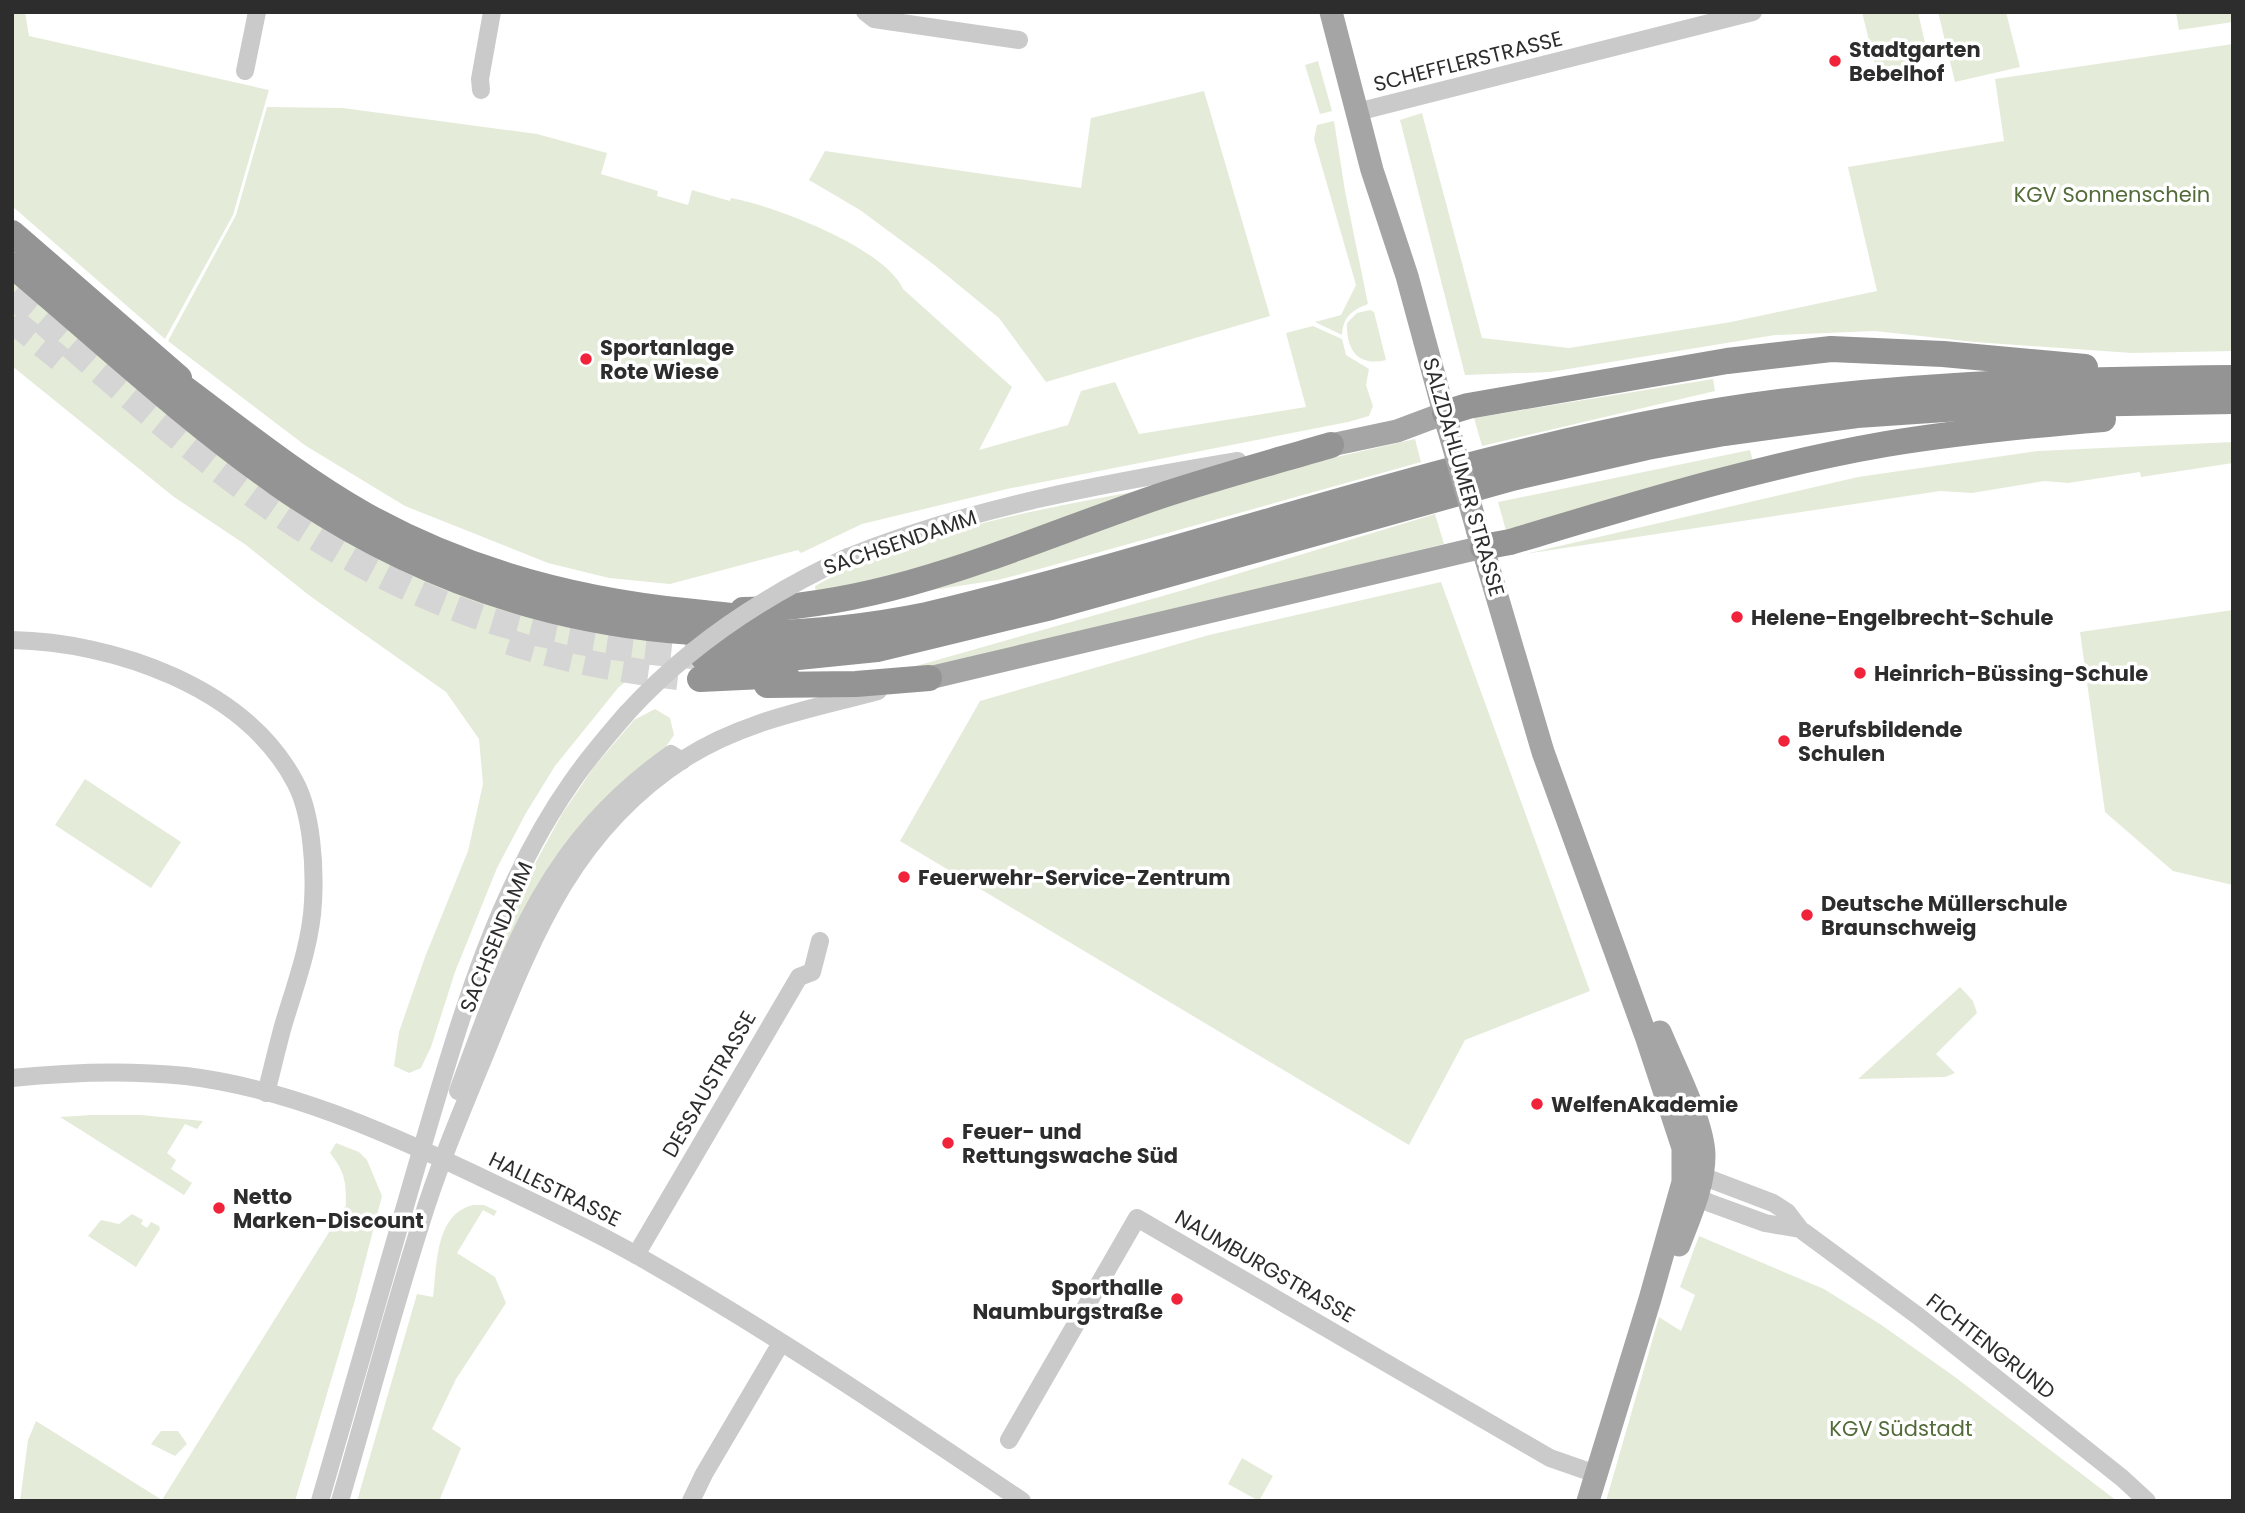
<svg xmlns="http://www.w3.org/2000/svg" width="2245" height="1513" viewBox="0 0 2245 1513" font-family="Poppins,sans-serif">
<rect width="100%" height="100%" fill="#fff"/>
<!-- green -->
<g fill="#e4ecd9">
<polygon points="12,12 25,12 29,36 269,90 233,215 165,339 12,206"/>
<polygon points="1862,12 1918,12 1927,52 1898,85 1894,65 1876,69"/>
<polygon points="1938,12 2006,12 2020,67 1955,82"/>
<polygon points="2176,12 2233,12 2233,22 2179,30"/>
<polygon points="2233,44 2233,351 2132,353 1975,342 1875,331 1775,335 1550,372 1465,375 1400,120 1422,113 1482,338 1569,348 1731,322 1877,291 1848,167 2004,141 1995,79"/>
<polygon points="1318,61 1332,111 1320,114 1305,65"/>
<polygon points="1204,91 1270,316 1046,382 999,318 933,264 860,210 809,180 825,151 1081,188 1091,118"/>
<path d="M267 107 343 108 537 134 607 153 601 174 658 191 657 196 688 205 692 190 730 201 731 198C775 206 885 248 903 289L1012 387 979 450 1068 425 1081 391 1115 382 1139 434 1306 407 1286 333 1313 326 1342 339 1346 355 1369 369 1366 385 1373 406 1369 416 1348 422 1007 489 862 524 801 553 798 550 670 584 609 578 548 563 405 506 306 446 168 341 236 215Z"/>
<path d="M1334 121 1345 191 1368 304C1352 310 1343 317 1342 335L1315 322 1341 315 1356 285 1314 139 1317 125Z"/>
<polygon points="12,278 180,422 672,642 618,688 555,766 526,813 497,868 455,972 431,1047 421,1068 409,1073 394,1066 399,1032 425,957 468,851 483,784 479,739 446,692 310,596 246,545 174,497 12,366"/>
<path d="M1370 310 1374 312 1386 360C1358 367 1346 350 1347 323L1357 313Z"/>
<polygon points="1713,379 1715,391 1482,446 1474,418"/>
<polygon points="1415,439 1421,462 1043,568 998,580 926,591 1249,477"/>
<polygon points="2233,442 2233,463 2141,477 2140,472 2068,483 2044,481 1972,493 1940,491 1525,554 1858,477 2038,451"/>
<polygon points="1750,450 1753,462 1506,531 1498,502"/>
<path d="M1175 484 952 561 816 594 815 586C923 526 1055 507 1175 484Z"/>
<polygon points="1435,514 1444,544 1031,645 943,665 902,670 1194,587"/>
<polygon points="1441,582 1590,991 1465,1040 1409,1145 900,841 980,701 1209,635"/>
<polygon points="2233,610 2233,885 2173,871 2105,812 2080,632"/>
<polygon points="655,709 670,718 674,735 660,755 520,922 485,985 503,929 532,869 562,814 594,767 634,720"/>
<polygon points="85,779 181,842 151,888 55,825"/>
<polygon points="1960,987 1973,1001 1977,1013 1936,1054 1955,1073 1945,1077 1858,1079"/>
<polygon points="91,1115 141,1115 203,1121 197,1129 185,1124 167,1153 176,1160 171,1169 192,1183 184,1195 60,1117"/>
<path d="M336 1143 359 1152 367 1160 382 1196 355 1300 295 1501H20L28 1440 36 1421 162 1500 346 1205C346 1181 345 1172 330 1153Z"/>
<path d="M473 1205H484L497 1211 494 1216 483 1210 457 1253 495 1277 506 1303 456 1379 432 1429 461 1448 439 1501H357L417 1294 433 1297C437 1265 435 1214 473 1205Z"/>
<polygon points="132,1214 143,1220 141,1224 147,1228 151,1222 159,1226 160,1229 136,1267 88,1236 101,1220 119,1224"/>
<polygon points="1699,1236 1824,1289 1880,1324 1955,1377 2117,1501 1606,1501 1659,1317 1681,1331 1695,1295 1680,1287"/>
<polygon points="161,1431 178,1431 187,1444 175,1456 151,1444"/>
<polygon points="1242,1458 1273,1476 1259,1501 1228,1484"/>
</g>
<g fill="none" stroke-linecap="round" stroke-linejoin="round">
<!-- highway-tunnel -->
<g stroke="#d5d5d5" stroke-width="26" stroke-dasharray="26 13" stroke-linecap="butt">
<path d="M12 295C149 412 287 546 460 610 537 639 621 650 703 657"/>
<polyline points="12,320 60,359"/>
<path d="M509 642C564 660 620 670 678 677"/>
</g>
<!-- minor -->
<g stroke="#cacaca" stroke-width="18">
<polyline points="865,12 874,19 1019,40"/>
<polyline points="245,71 257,12"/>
<polyline points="481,90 480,79 492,12"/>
<polyline points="1357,112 1753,12"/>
<path d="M848 557C972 507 1106 483 1238 461"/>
<path d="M12 640C114 642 245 687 295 782 312 813 315 867 313 902 311 944 295 986 283 1026 277 1048 272 1070 266 1093"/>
<path d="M12 1078C70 1072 129 1070 186 1076 286 1088 383 1131 472 1173 528 1200 584 1225 638 1256 770 1331 896 1416 1022 1501"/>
<path d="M458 1091C509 953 545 843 671 754L682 761"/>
<polygon points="1702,1176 1773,1203 1787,1212 1800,1229 1765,1223 1710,1203 1697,1197 1683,1182 1692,1177"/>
<polyline points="1804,1232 1918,1316 2122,1478 2147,1501"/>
<polyline points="636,1255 799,977 812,972 820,941"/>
<polyline points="1009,1440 1137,1218 1550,1458 1596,1474"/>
<path d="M320 1501C353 1389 384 1277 417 1165 456 1034 492 896 571 783 588 758 607 736 627 713"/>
<path d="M340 1501C367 1409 391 1317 420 1226 438 1167 462 1110 486 1052 533 936 573 831 684 759 742 721 812 709 878 691"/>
<polyline points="691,1501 704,1474 781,1343"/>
</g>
<!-- major -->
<g stroke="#a5a5a5" stroke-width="23">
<polyline points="1331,12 1372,170 1407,276 1448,427"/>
<polyline points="1331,445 1397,431 1445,413"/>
<polyline points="1478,532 1543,752 1646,1036 1683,1148 1683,1182 1650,1299 1588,1501"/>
<polyline points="929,678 1483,547"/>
<path d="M1660 1032C1674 1066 1703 1121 1704 1155 1704 1186 1690 1216 1679 1245"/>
</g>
<!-- highway -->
<g stroke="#949494" stroke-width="26">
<polyline points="12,233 179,378"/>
<path d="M12 265C100 339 184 418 278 484 474 621 694 662 927 615 1177 555 1420 467 1672 419 1857 384 2045 380 2233 378"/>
<path d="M161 371C228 420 293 474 365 515 467 572 579 601 694 612 717 614 740 618 763 618"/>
<polyline points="1445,413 1468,406 1727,361 1831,349 1943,354 2085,367"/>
<path d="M1483 547 1510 542C1634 505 1759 466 1886 444 1959 432 2031 425 2103 419"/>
<path d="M743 610C894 605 1017 545 1157 497 1214 478 1273 462 1331 445"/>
<polyline points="703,657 798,657 877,649 1051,607 1512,478 1647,447 1724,433 1857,415 1960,408 2020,405 2233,401"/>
<polyline points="700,679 786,675"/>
<polyline points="767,685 856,684 929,678"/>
</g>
<!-- minor-bridge -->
<path stroke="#cacaca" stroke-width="18" d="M627 713C689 645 765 595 848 557"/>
<!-- major-bridge -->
<polyline stroke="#a5a5a5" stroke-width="23" points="1448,427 1478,532"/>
</g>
<!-- markers -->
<g fill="#f0233b" stroke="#fff" stroke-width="2.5">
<circle cx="1835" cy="61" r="7"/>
<circle cx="586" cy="359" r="7"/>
<circle cx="1737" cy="617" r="7"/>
<circle cx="1860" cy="673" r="7"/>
<circle cx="1784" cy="741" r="7"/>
<circle cx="904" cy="877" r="7"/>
<circle cx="1807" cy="915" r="7"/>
<circle cx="1537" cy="1104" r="7"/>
<circle cx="948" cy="1143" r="7"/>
<circle cx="219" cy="1208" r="7"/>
<circle cx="1177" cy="1299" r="7"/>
</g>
<g text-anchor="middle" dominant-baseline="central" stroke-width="7" stroke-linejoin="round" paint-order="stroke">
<!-- poi labels -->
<g font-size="21" font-weight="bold" fill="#2d2d2d" stroke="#fff" text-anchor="start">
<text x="1849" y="49">Stadtgarten<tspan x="1849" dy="24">Bebelhof</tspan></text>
<text x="600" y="347">Sportanlage<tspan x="600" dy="24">Rote Wiese</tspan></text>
<text x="1751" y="617">Helene-Engelbrecht-Schule</text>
<text x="1874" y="673">Heinrich-Büssing-Schule</text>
<text x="1798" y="729">Berufsbildende<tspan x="1798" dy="24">Schulen</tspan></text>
<text x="918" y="877">Feuerwehr-Service-Zentrum</text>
<text x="1821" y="903">Deutsche Müllerschule<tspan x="1821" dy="24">Braunschweig</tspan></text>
<text x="1551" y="1104">WelfenAkademie</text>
<text x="962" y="1131">Feuer- und<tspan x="962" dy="24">Rettungswache Süd</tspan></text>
<text x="233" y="1196">Netto<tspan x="233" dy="24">Marken-Discount</tspan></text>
<text x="1163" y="1287" text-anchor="end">Sporthalle<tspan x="1163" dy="24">Naumburgstraße</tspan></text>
</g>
<!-- street labels -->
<g font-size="21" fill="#2d2d2d" stroke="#fff">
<text transform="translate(1468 61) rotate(-14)">SCHEFFLERSTRASSE</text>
<text transform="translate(1464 477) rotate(74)">SALZDAHLUMER STRASSE</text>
<text transform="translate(900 542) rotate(-19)">SACHSENDAMM</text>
<text transform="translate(496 937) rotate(-68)">SACHSENDAMM</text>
<text transform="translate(709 1084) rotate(-60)">DESSAUSTRASSE</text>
<text transform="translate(555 1189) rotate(26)">HALLESTRASSE</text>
<text transform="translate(1265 1266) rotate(30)">NAUMBURGSTRASSE</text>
<text transform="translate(1991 1346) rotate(38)">FICHTENGRUND</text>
</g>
<!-- park labels -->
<g font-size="21" fill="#526b38" stroke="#fff">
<text x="2112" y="194">KGV Sonnenschein</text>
<text x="1901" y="1428">KGV Südstadt</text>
</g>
</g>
<!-- border -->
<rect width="2245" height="1513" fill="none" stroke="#2d2d2d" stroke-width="28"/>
</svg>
